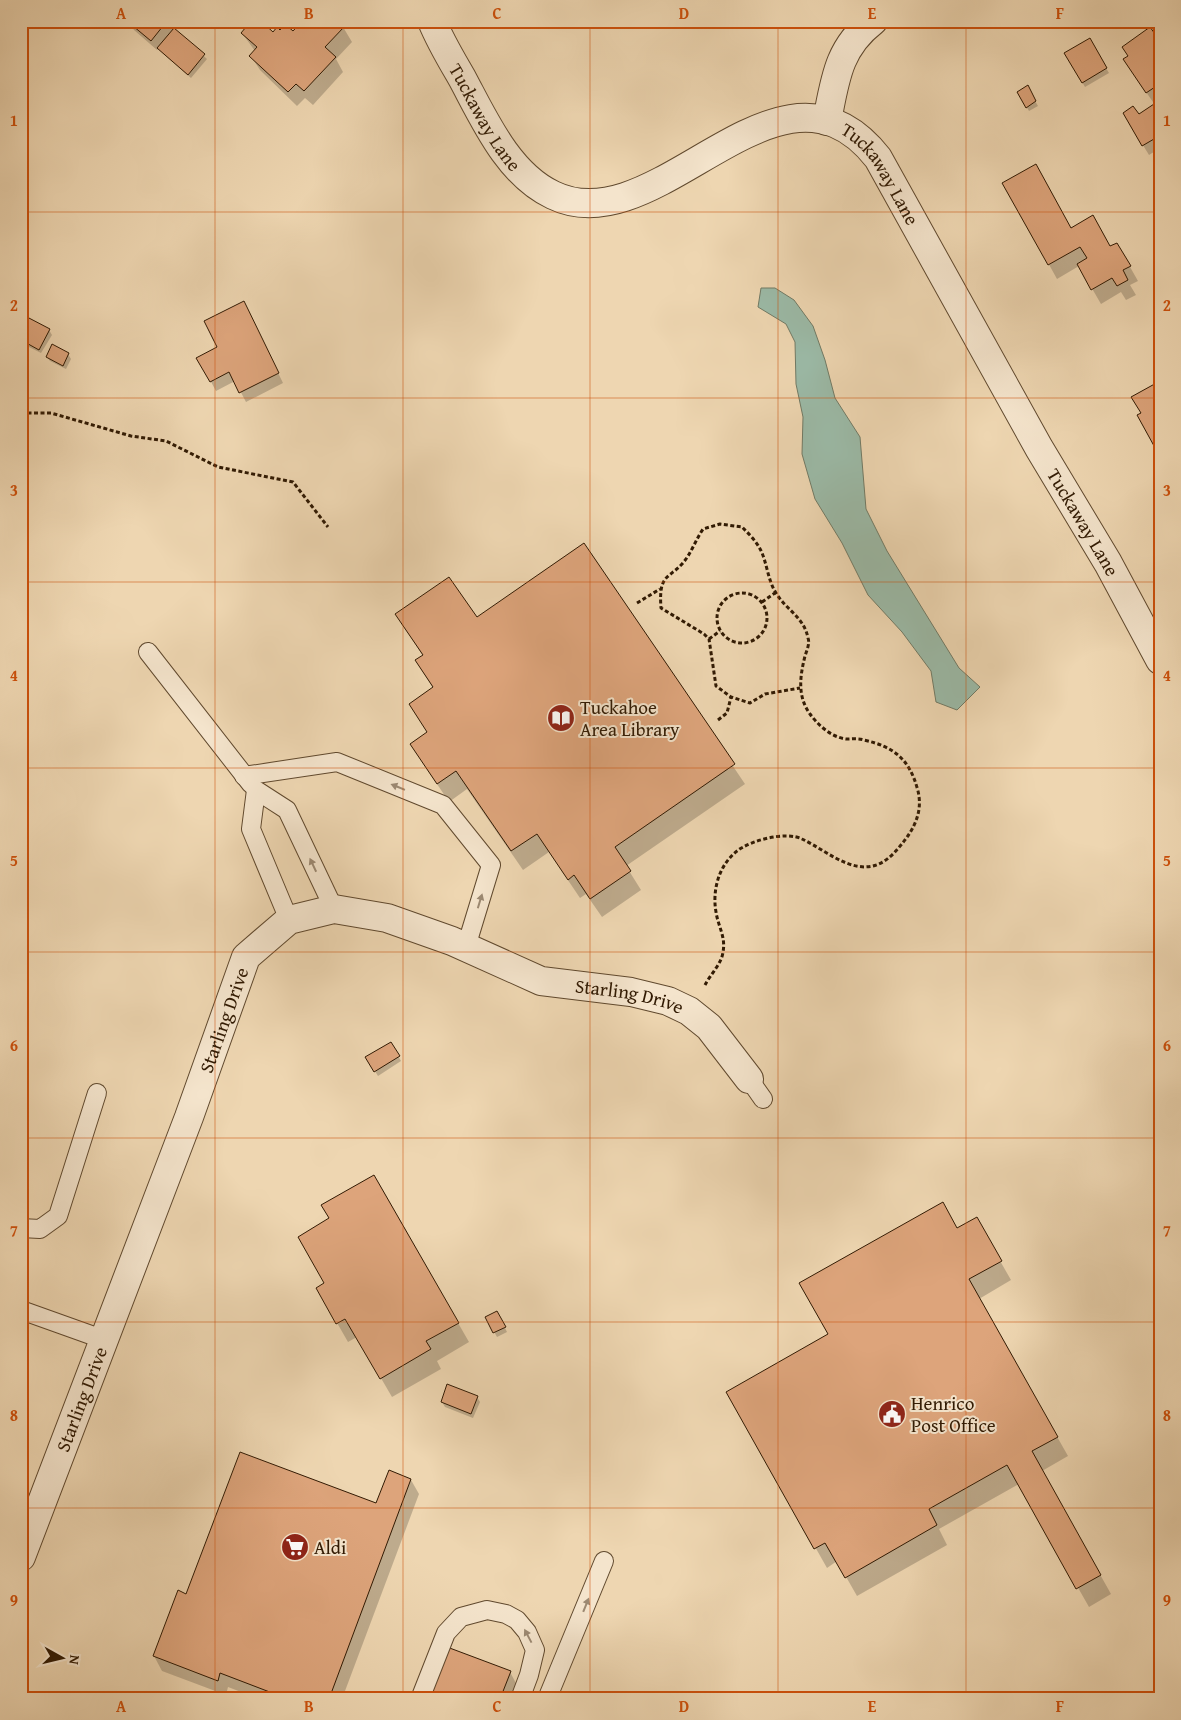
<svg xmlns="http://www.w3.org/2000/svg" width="1181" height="1720" viewBox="0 0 1181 1720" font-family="'Gentium Book Plus',serif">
<rect width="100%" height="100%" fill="#eed6b1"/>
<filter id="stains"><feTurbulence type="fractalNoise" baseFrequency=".004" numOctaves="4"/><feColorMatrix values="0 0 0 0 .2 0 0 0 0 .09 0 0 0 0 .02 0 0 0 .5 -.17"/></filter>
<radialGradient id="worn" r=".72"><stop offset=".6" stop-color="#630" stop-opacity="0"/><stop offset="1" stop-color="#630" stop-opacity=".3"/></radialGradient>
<!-- water -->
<polygon fill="#9bbaa7" stroke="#717a65" points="761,288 775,288 794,300 813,326 825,360 835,398 860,437 866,509 887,551 959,668 980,687 957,710 936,702 931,671 902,632 868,595 842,543 815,499 802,454 803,417 796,384 795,342 786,324 758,307"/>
<!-- shadow -->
<g fill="#0003">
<polygon points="128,21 178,21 179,23 174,29 207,59 191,78 158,49 157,50 134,30"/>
<polygon points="343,27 352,42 336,59 343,72 313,105 305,98 297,106 260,70 251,56 255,51 242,33 273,34"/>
<polygon points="1089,40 1109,73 1085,87 1066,54"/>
<polygon points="1160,43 1160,97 1153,102 1130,69"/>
<polygon points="1027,87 1038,106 1029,111 1018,92"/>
<polygon points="1124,114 1138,116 1160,136 1154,140 1154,143 1160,139 1160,148 1149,155"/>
<polygon points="1004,183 1071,229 1110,248 1117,244 1138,281 1130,285 1136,295 1126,300 1121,292 1101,304 1079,266 1057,279"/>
<polygon points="249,313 283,383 246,402 235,381 216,391 198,358 218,348"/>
<polygon points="21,330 49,330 52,335 41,353 21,343"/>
<polygon points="68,354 71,359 66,369 50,361 47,357"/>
<polygon points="584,545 745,784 626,866 641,890 602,917 586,894 580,898 549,852 523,870 467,789 449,802 423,763 412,744 428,733 410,704 433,688 416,661 423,656 396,614 476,619"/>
<polygon points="391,1043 401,1061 378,1076 367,1058"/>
<polygon points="374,1177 469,1342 437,1361 441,1369 392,1397 357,1337 348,1342 317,1288 326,1283 331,1219"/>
<polygon points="976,1219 1011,1280 979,1299 1068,1456 1042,1471 1111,1594 1089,1607 1019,1484 939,1529 947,1545 857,1596 837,1561 827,1568 728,1393 830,1335 957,1229"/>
<polygon points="497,1312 507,1332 497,1337 486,1317"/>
<polygon points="448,1386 477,1397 480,1402 473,1418 445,1407 442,1402"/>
<polygon points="411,1480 419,1494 342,1699 259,1699 228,1687 226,1695 162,1671 154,1656"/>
<polygon points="510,1672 518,1687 514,1699 429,1699"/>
</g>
<!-- building -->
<g fill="#dda47b" stroke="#311a03">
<polygon points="127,21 167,21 151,41"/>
<polygon points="251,21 261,21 273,32 277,27 280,30 285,24 293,31 302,21 339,21 344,27 325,47 336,57 304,91 296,84 288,92 249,56 257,47 241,33"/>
<polygon points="1150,27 1160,41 1160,93 1155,87 1146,93 1123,59 1128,56 1122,47"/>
<polygon points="174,28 205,54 188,75 157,48"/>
<polygon points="1090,38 1107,68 1082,83 1064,53"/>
<polygon points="1028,85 1036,101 1026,108 1017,92"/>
<polygon points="1160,100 1160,138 1155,141 1154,139 1142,146 1123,113 1133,106 1139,114"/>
<polygon points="1036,164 1071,228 1093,215 1110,246 1117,243 1131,266 1123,270 1128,280 1117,286 1112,278 1091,290 1077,264 1087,258 1080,247 1048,265 1002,183"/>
<polygon points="244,301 279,373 239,393 229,372 210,382 196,358 217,347 204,321"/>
<polygon points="27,317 50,329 39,350 21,340 21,327"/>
<polygon points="52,344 69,353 63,366 46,357"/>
<polygon points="1160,381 1160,454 1159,455 1137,415 1141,413 1131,397"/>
<polygon points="584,543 735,764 615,847 631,871 590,899 574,875 568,880 537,834 511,851 456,771 437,784 410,744 427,732 409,704 433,687 415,660 423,655 395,614 449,577 477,617"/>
<polygon points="391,1042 400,1056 374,1072 365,1057"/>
<polygon points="374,1175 459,1323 426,1341 431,1349 380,1379 345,1319 336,1324 316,1288 324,1283 298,1237 329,1218 321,1205"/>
<polygon points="943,1202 957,1228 977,1217 1002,1261 969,1279 1058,1437 1032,1451 1101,1575 1076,1589 1007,1465 929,1509 937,1525 845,1578 825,1543 814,1549 726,1392 828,1334 799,1283"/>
<polygon points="497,1311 506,1327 493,1333 485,1317"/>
<polygon points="447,1384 478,1396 471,1414 441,1402"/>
<polygon points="240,1452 376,1503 389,1470 411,1479 329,1699 288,1699 220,1673 218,1681 153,1656 178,1590 186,1594"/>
<polygon points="447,1647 511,1671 500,1699 428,1699"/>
</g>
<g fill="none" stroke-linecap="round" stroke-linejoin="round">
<!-- service casing -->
<g stroke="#60492e" stroke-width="20">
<g id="service">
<polyline points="148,652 251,784"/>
<polyline points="244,776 337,762 443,805 491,865 466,947"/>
<polyline points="289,920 251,829 256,790 287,810 334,909"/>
<polyline points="749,1079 763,1099"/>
<polyline points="21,1228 40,1229 58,1216 97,1093"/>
<polyline points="21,1310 105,1340"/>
<polyline points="420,1699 446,1633 461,1617 487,1610 506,1614 517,1620 527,1632 535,1650 529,1675 520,1699"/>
<polyline points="547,1699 604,1561"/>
</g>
</g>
<!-- minor casing -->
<g stroke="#60492e" stroke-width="30">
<g id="minor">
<path id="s1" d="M432 21C440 41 451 59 462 78 484 119 508 174 553 195 659 247 779 32 878 158L1039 448 1108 563 1160 660"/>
<path d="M827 121C835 80 838 48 873 21"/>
<path id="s2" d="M21 1557 189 1117 246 957 289 920 334 909 387 918 452 941 541 981 631 992 668 1001 689 1011 709 1027 749 1079"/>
</g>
</g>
<!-- path -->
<g stroke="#311a03" stroke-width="3" stroke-dasharray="4 2.5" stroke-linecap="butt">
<polyline points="21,413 51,413 131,436 166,441 218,467 293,482 328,527"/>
<circle cx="742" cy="618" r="25"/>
<polyline points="762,602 775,593"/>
<polyline points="637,603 660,589"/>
<polyline points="709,639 720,631"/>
<polyline points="718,720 727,713 731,697"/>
<path d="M705 985C710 975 722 963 723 952 726 937 718 926 716 912 712 890 719 865 737 851 751 840 786 831 802 839 830 852 862 885 893 854 910 836 924 816 918 791 910 760 895 747 864 740 858 738 852 739 846 739 831 737 818 725 810 714 797 696 800 676 805 656 807 650 810 643 808 638 804 617 786 610 776 593 767 579 767 560 759 547 755 540 748 533 742 527L720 524 703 529C697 538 693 548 688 556 672 581 658 569 661 608L704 634 709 639 716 686 731 697 750 703 765 694 800 688"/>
</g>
<!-- service -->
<use href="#service" stroke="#f4e4cc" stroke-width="18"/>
<!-- minor -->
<use href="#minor" stroke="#f4e4cc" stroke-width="28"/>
</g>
<!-- one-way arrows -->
<defs><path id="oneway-solid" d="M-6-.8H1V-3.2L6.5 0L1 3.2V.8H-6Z" transform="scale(1.25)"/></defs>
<g fill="#9c8972">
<use href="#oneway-solid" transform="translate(398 787) rotate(-158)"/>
<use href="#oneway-solid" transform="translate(313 865) rotate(-115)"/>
<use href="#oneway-solid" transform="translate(480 901) rotate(-73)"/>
<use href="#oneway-solid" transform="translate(586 1605) rotate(-68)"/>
<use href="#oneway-solid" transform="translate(528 1636) rotate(-118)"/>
</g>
<!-- grid -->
<path fill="none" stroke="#cd500b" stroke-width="1" stroke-opacity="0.55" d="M215 21V1699M403 21V1699M590 21V1699M778 21V1699M966 21V1699M21 212H1160M21 398H1160M21 582H1160M21 768H1160M21 952H1160M21 1138H1160M21 1322H1160M21 1508H1160"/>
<!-- icons -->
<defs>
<g id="library-disc" transform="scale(1.4375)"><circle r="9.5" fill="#8f2418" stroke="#f4e4cc"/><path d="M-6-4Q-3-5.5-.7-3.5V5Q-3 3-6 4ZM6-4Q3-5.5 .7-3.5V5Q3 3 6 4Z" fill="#fff"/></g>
<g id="civic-disc" transform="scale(1.4375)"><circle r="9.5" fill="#8f2418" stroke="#f4e4cc"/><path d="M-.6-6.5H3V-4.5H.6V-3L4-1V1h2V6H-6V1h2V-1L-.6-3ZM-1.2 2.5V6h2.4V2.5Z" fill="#fff"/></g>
<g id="supermarket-disc" transform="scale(1.4375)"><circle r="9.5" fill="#8f2418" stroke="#f4e4cc"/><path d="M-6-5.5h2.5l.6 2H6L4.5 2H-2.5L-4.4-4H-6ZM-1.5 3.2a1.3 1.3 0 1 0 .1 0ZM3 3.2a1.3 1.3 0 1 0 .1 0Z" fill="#fff"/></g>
</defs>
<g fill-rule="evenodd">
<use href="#library-disc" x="561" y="718"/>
<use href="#civic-disc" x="892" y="1414"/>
<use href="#supermarket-disc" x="295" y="1547"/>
</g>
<g text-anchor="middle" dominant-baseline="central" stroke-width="4" stroke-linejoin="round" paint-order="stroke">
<!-- street labels -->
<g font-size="19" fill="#311a03" stroke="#f4e4cc">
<text stroke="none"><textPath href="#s1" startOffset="110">Tuckaway Lane</textPath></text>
<text stroke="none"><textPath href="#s1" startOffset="588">Tuckaway Lane</textPath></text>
<text stroke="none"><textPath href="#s1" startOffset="992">Tuckaway Lane</textPath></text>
<text stroke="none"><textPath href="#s2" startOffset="1054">Starling Drive</textPath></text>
<text stroke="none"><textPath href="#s2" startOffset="574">Starling Drive</textPath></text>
<text stroke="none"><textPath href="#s2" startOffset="169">Starling Drive</textPath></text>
</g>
<!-- poi labels -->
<g font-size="19" fill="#311a03" stroke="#f4e4cc" text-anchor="start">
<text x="580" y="707">Tuckahoe<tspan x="580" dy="22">Area Library</tspan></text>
<text x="911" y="1403">Henrico<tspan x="911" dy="22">Post Office</tspan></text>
<text x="314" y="1547">Aldi</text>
</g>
</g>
<!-- margin -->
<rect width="1181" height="1720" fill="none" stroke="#eed6b1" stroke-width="55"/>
<!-- north arrow -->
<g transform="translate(62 1658) rotate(98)" stroke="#f4e4cc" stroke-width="4" paint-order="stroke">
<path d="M0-4L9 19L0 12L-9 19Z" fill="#311a03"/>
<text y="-8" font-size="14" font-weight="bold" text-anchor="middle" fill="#311a03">N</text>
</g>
<rect x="28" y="28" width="1126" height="1664" fill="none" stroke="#cd500b" stroke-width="2"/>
<g font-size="16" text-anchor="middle" font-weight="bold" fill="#cd500b">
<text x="121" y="19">A</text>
<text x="309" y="19">B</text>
<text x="497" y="19">C</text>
<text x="684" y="19">D</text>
<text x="872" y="19">E</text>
<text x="1060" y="19">F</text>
<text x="14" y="126">1</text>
<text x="1167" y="126">1</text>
<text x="14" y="311">2</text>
<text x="1167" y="311">2</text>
<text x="14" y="496">3</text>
<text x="1167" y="496">3</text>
<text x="14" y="681">4</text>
<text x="1167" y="681">4</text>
<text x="14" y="866">5</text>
<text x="1167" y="866">5</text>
<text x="14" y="1051">6</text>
<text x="1167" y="1051">6</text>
<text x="14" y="1236">7</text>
<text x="1167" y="1236">7</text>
<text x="14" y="1421">8</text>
<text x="1167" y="1421">8</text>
<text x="14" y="1606">9</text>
<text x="1167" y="1606">9</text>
<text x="121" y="1712">A</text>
<text x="309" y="1712">B</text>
<text x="497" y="1712">C</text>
<text x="684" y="1712">D</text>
<text x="872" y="1712">E</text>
<text x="1060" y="1712">F</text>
</g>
<rect width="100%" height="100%" filter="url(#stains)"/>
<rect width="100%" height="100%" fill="url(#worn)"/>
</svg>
